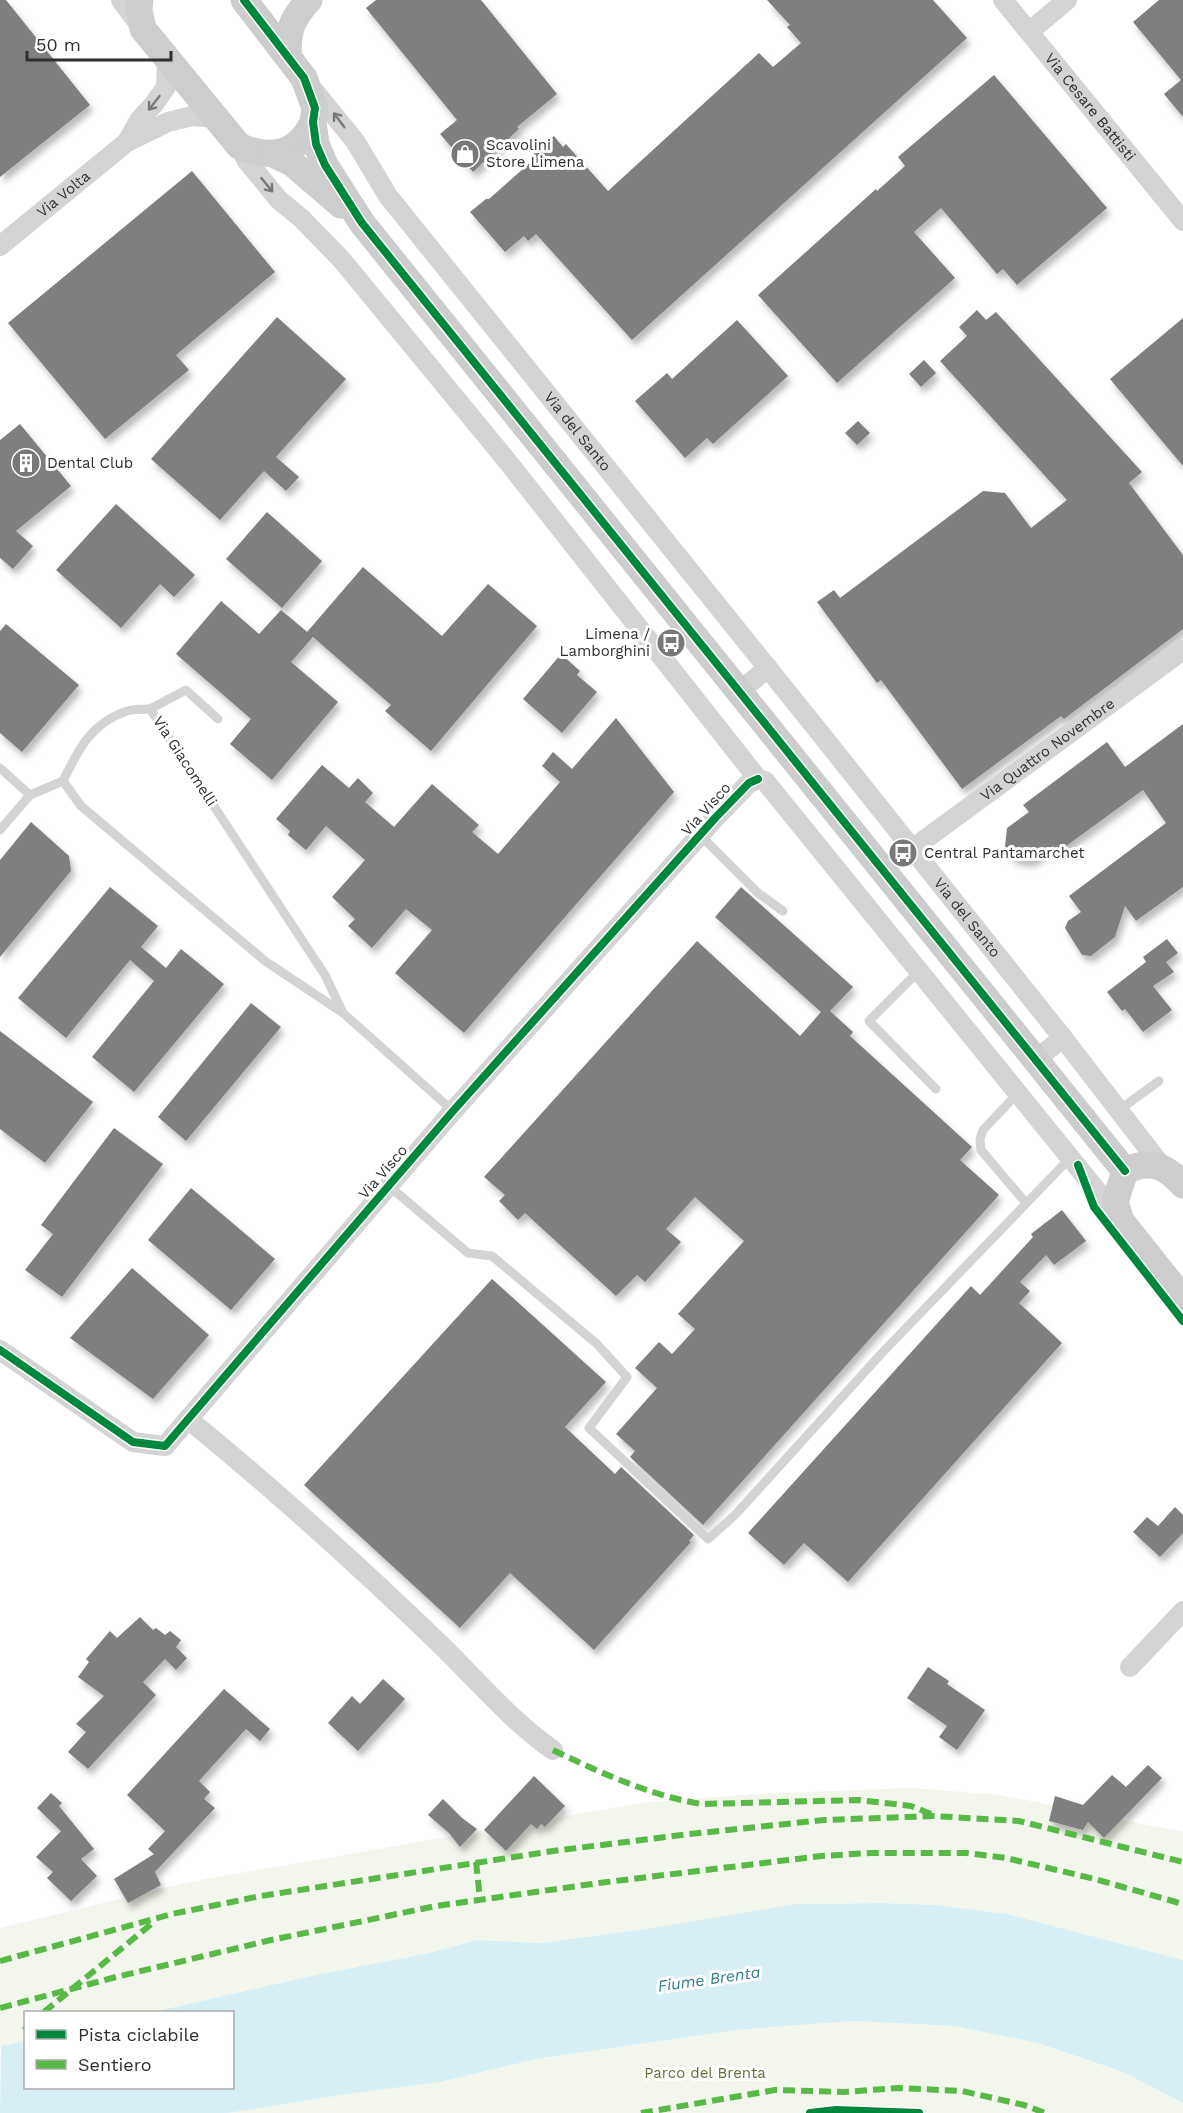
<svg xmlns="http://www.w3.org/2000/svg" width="1183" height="2113" viewBox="0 0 1183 2113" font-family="'Work Sans',sans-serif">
<defs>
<filter id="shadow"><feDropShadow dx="3.5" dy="6" stdDeviation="3" flood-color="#0004"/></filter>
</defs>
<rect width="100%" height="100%" fill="#fff"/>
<!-- green -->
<g fill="#f3f6ec">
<polygon points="911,1788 1001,1795 1183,1832 1183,1960 1007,1914 936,1905 883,1903 796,1904 652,1928 542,1943 477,1940 429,1953 316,1975 153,2012 26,2012 25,2041 0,2047 0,1928 189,1882 642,1803 756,1794"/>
<polygon points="853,2021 954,2026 1038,2043 1123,2072 1183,2103 1183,2113 228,2113 348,2094 440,2082 536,2059 737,2030"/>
</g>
<!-- water -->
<polygon fill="#d7eff4" points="883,1903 936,1905 1007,1914 1183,1960 1183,2103 1123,2072 1038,2043 954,2026 853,2021 737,2030 536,2059 440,2082 348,2094 228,2113 0,2113 1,2046 25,2041 26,2088 232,2088 232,2012 153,2012 316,1975 429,1953 477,1940 542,1943 652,1928 796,1904"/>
<!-- building -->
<g fill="#7f7f7f" filter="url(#shadow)">
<polygon points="0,0 6,0 90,105 0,177"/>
<polygon points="376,0 481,0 557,94 517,127 519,129 473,172 440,134 457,120 366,8"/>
<polygon points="767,0 933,0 967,38 632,340 536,234 528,241 524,236 505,252 470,212 486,199 489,199 533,160 530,157 554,136 563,147 566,144 608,191 759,53 773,67 801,43 787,27 790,25"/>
<polygon points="1159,0 1183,0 1183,117 1164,94 1181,80 1133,22"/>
<polygon points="994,75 1107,208 1017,285 1003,269 997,274 941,208 914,232 955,278 837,383 758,295 876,189 877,191 905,166 898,157"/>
<polygon points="192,171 275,272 176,355 189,370 105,439 8,323"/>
<polygon points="977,310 986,320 996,312 1142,472 1129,483 1183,555 1183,629 1064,719 1061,716 962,789 881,680 877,683 817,602 834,590 840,598 983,491 1005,493 1031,528 1067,500 940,361 967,336 959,327"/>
<polygon points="277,317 346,379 276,457 299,477 286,491 264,471 220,520 151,459"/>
<polygon points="1183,318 1183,466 1110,379"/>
<polygon points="737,320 788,376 713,444 707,438 685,458 635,401 667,373 672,379"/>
<polygon points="924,360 936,373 921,387 909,374"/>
<polygon points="858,421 870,433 857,445 845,433"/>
<polygon points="20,424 71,486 16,531 33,546 13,569 0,558 0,440"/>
<polygon points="116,504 195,575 174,597 160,584 121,628 56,570"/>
<polygon points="267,512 322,561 282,608 226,559"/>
<polygon points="363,567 442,636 488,584 537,626 431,751 385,711 391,705 313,637 291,662 338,702 272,780 230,744 251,719 176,654 221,601 259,634 281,610 312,636 307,632"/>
<polygon points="6,624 79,685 22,752 0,733 0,631"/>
<polygon points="561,654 580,671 577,675 597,692 562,733 523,699"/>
<polygon points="616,718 674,792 464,1033 395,973 432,930 406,909 372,948 348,926 355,919 332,897 365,860 326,826 306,850 288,835 290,831 276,819 322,765 349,788 358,778 373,793 365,802 394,827 432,784 479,825 472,832 498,854 560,782 542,766 553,752 572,769"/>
<polygon points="1183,724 1183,887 1136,921 1125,906 1115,937 1091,956 1082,955 1065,928 1068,921 1081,912 1069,896 1166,823 1143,790 1058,852 1053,846 1032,861 1014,859 1005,847 1007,828 1029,812 1023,805 1107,742 1125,767"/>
<polygon points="31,822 69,856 71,871 0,957 0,860"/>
<polygon points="110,887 158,926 141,947 166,968 181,949 224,984 134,1092 92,1057 154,981 130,960 66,1038 18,998"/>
<polygon points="741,887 853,987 830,1011 853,1032 850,1036 972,1147 960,1160 999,1195 703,1525 630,1457 635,1451 616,1434 657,1388 635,1368 659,1342 672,1354 695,1329 678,1314 744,1241 695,1197 666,1229 681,1242 645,1282 637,1275 616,1296 525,1213 518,1220 499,1201 505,1195 484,1177 697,941 800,1036 821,1012 715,917"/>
<polygon points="1167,939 1178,953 1166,962 1174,972 1153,986 1172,1010 1143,1032 1125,1009 1122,1011 1107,992 1146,962 1143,957"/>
<polygon points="251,1003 281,1027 186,1141 158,1117"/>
<polygon points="0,1031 93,1102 45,1163 0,1129"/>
<polygon points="114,1128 163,1164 62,1297 25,1270 53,1234 41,1225"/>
<polygon points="191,1188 275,1259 231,1310 148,1240"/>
<polygon points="1062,1210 1086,1241 1054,1265 1046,1255 1020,1282 1030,1291 1019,1303 1062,1343 848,1582 804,1543 784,1565 748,1533 971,1286 980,1295 1033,1237 1031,1234"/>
<polygon points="132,1268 209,1335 153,1399 70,1338"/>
<polygon points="492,1279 606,1382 565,1427 615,1474 621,1467 694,1535 689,1541 691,1542 594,1650 510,1573 460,1628 304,1485"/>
<polygon points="1175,1507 1183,1515 1183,1533 1160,1557 1133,1532 1147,1517 1158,1526"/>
<polygon points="140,1617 153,1630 156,1628 165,1635 170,1631 181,1640 176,1647 187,1658 176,1670 165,1659 143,1682 156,1695 88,1769 68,1752 86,1732 76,1724 104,1696 78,1677 89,1662 86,1659 110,1631 117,1638"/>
<polygon points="928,1667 949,1681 947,1684 985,1710 957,1750 939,1737 947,1726 907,1698"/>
<polygon points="383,1679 405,1699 358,1751 328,1723 352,1696 360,1704"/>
<polygon points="224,1689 270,1729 260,1741 246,1729 199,1781 210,1792 204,1799 215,1808 155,1872 161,1885 128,1903 114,1879 154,1854 148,1849 165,1831 127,1795"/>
<polygon points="1148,1765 1162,1778 1104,1838 1088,1822 1083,1830 1049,1821 1055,1796 1083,1805 1112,1775 1126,1787"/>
<polygon points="534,1776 565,1806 545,1827 541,1824 537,1829 531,1824 506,1851 484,1830"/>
<polygon points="51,1793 62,1803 59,1806 94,1849 81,1859 97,1876 71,1901 47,1878 53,1872 36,1857 61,1831 37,1808"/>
<polygon points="443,1799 462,1818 477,1829 460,1847 449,1833 428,1815"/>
</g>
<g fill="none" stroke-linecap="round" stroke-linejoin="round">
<!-- lane -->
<g stroke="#d4d4d4" stroke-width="9">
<polyline points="150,709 186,690 218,719"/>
<polyline points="0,768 30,795"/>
<polyline points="0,830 30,795 63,781"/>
<polyline points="700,835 758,893 783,911"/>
<polyline points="919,971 869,1021 936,1089"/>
<path d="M343 1013 265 961 81 806 63 781C78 750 91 723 127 711 134 709 143 709 150 709L325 975 343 1013 453 1111"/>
<polyline points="1018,1093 983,1130 980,1139 981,1150 1026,1203"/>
<polyline points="1119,1110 1159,1081"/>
<polyline points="389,1186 468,1253 492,1256 597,1344 627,1377 589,1428 708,1539 735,1515 881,1354 1071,1157"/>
</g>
<!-- street -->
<g stroke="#d4d4d4" stroke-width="20">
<polyline points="121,0 141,27"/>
<path id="s1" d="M1003 0 1183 221"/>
<polyline points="1030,31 1067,0"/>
<path id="s2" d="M311 87 355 141 388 196 820 733 1063 1038 1164 1169"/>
<polyline points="127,142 140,119 154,104 166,87 167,59"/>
<polyline points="239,146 247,161 279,200 301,218 341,259 508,462 758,779"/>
<path id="s3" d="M0 246 127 142 168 122 192 116 215 118"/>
<polyline points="740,691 768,668"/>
<polyline points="758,779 765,781 1119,1218"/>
<path id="s4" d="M912 849 1183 650"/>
<polyline points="1035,1060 1063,1038"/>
<polyline points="0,1350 133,1442 165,1446 453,1111 716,817 749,783 758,779"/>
<path d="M188 1419C275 1490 359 1566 440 1644 477 1680 511 1721 553 1750"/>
<polyline points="1130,1667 1183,1611"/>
</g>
<!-- secondary -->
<g stroke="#cdcdcd" stroke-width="27">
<path d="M140 0 139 10 143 29 239 146C270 160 298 155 313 122"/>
<polyline points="244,0 304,78 315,108 313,122 316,144 325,165 362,223 1125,1171"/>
<path d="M288 56C288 30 291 20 309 0"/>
<polyline points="273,154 292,163 341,205"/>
<path d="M1183 1185C1165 1165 1149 1159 1125 1171L1115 1202 1121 1221 1183 1299"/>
</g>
<!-- quiet -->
<g stroke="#58b947" stroke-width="6" stroke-dasharray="12 6" stroke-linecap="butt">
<path d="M553 1750C601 1773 649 1795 701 1804L859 1800 911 1806 931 1814"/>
<polyline points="476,1862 480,1899"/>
<polyline points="0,1961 172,1914 261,1896 553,1851 690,1834 824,1820 934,1816 1019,1821 1183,1862"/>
<polyline points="0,2008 116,1977 271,1940 436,1906 599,1883 821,1856 871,1853 966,1853 1006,1858 1095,1879 1183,1904"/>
<polyline points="44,2012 155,1921"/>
<polyline points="24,2030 26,2028"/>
<polyline points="641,2113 775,2090 844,2092 898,2088 962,2091 1024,2105 1045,2113"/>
</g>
<!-- cycleway casing -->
<g stroke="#fff" stroke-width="11">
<g id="cycleway">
<polyline points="244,0 304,78 315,108 313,122 316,144 325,165 362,223 1125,1171"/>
<polyline points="1078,1165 1094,1207 1183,1321"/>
<polyline points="0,1350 133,1442 165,1446 453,1111 716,817 749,783 758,779"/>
<polyline points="810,2113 836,2110 919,2113"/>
</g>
</g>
<!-- cycleway -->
<use href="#cycleway" stroke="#00873e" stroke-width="8"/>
</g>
<!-- one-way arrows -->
<defs><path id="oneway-shaft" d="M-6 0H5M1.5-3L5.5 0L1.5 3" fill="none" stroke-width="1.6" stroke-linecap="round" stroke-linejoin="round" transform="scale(1.5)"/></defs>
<g stroke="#797979">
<use href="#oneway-shaft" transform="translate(154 103) rotate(128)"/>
<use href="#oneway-shaft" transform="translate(339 120) rotate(-127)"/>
<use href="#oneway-shaft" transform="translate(267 185) rotate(51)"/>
</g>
<!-- icons -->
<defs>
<g id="shop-disc" transform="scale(1.5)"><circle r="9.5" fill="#787878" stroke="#fff"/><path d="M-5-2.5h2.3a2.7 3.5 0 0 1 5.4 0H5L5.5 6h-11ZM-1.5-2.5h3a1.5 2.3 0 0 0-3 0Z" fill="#fff"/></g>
<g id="building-disc" transform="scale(1.5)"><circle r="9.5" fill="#787878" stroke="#fff"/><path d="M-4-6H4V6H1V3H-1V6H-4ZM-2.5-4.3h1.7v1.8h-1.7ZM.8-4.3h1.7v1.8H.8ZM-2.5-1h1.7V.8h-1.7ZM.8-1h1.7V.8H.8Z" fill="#fff"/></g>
<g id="bus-disc" transform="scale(1.5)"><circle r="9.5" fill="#787878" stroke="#fff"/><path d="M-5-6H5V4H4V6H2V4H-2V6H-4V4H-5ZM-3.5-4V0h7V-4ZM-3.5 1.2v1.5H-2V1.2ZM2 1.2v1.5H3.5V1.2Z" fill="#fff"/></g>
</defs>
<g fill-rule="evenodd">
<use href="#shop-disc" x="465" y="154"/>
<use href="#building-disc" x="26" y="463"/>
<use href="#bus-disc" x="671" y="643"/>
<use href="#bus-disc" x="903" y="853"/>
</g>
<g text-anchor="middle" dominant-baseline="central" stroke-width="6" stroke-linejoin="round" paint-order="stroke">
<!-- street labels -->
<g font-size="15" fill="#2f2f2f" stroke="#fff">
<text stroke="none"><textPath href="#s1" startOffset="138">Via Cesare Battisti</textPath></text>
<text stroke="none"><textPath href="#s3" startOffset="82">Via Volta</textPath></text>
<text stroke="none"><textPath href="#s2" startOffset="436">Via del Santo</textPath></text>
<text stroke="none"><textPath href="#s4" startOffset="168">Via Quattro Novembre</textPath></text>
<text transform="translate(185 761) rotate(57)">Via Giacomelli</text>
<text transform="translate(706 809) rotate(-48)">Via Visco</text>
<text stroke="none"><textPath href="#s2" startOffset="1059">Via del Santo</textPath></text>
<text transform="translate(383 1172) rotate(-49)">Via Visco</text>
</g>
<!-- poi labels -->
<g font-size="15" fill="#2f2f2f" stroke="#fff" text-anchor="start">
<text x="486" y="145">Scavolini<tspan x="486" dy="17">Store Limena</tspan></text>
<text x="47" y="463">Dental Club</text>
<text x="650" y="634" text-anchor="end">Limena /<tspan x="650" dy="17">Lamborghini</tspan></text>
<text x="924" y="853">Central Pantamarchet</text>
</g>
<!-- park labels -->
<g font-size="15" fill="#5e7038" stroke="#fff">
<text x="705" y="2073">Parco del Brenta</text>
</g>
<!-- water labels -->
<g font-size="16" font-style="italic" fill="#317d8c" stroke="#fff">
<text transform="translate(709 1979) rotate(-8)">Fiume Brenta</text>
</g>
</g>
<!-- legend -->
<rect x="24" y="2011" width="210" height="78" fill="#ffffff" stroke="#acacac" stroke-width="1.5"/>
<rect x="36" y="2030" width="30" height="9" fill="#00873e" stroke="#acacac" stroke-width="1.5"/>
<text x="78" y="2041" font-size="18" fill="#2f2f2f">Pista ciclabile</text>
<rect x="36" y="2060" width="30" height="9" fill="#58b947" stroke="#acacac" stroke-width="1.5"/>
<text x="78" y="2071" font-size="18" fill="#2f2f2f">Sentiero</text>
<!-- scale -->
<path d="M27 51v9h144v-9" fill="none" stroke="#2f2f2f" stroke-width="3"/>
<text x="36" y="51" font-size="18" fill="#2f2f2f" stroke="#ffffff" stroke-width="4.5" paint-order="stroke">50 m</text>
</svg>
